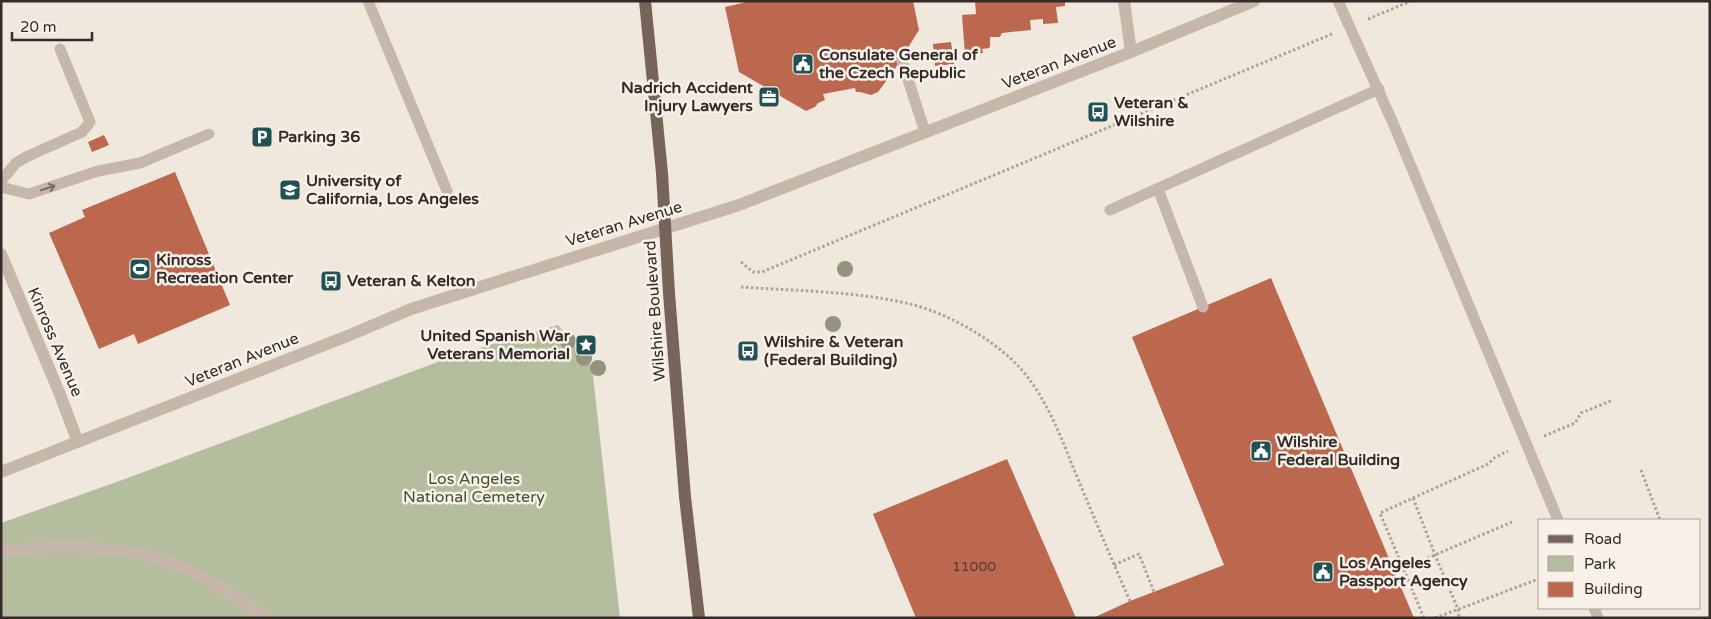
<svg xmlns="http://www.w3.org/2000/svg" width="1711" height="619" viewBox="0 0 1711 619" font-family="'Varela Round',sans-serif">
<rect width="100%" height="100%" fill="#f0e7dd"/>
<!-- green -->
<polygon fill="#b4be9e" points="558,325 592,367 620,618 1,618 1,523 125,479 459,354"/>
<!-- building -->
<g fill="#bc684f">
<polygon points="751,1 913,1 919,30 893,72 878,92 871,95 860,92 856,92 855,88 823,94 825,100 818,103 815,107 806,111 739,72 725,7"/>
<polygon points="975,1 1065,1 1065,6 1056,7 1058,23 1043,24 1043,19 1030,20 1031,30 1002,33 1000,37 990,37 990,46 989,48 982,49 983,53 965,55 962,15 976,14"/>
<polygon points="951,42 954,64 935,66 933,44"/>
<polygon points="104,135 109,145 92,152 88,142"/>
<polygon points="175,172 230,305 138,344 134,334 99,349 49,233 85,217 82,210"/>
<polygon points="1271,278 1414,618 1093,618 1130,601 1224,565 1132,337"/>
<polygon points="1007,459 1076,618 916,618 873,514"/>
</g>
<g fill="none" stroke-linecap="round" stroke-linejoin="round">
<!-- path -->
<g stroke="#b3a194" stroke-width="3" stroke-dasharray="2.5 2.5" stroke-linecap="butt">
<polyline points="1368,19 1411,1"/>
<polyline points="741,262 753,272 762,272 1332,34"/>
<path d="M741 287C797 291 855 291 910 304 952 314 1008 347 1032 383 1051 410 1063 442 1075 472 1093 515 1111 558 1130 601"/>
<polyline points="1544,436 1575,423 1581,413 1613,400"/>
<polyline points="1641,470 1660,520"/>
<polyline points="1413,498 1435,555 1458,609 1459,618"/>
<polyline points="1114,565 1139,554 1154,592"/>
<polyline points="1395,572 1512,522"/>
<polyline points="1424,618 1380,513 1488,464 1494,458 1508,451"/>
<polyline points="1435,618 1536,580 1540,580"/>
</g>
<!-- service -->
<g stroke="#c7b7aa" stroke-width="11">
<polyline points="368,1 447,191"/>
<polyline points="1338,1 1393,123 1558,520"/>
<polyline points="901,58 925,132"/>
<polyline points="1,181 16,163 26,157 82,132 90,122 60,49"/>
<polyline points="1,187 29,194 98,171 140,163 209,134"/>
<polyline points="1158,189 1203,307"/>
<polyline points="1110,210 1379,89"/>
<polyline points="1594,608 1598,618"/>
</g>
<!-- minor -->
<g stroke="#c7b7aa" stroke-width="12">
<polyline points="1124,1 1131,52"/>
<path d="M1 552C58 543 136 545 188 570 216 583 242 600 266 618"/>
</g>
<!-- tertiary -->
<g stroke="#c7b7aa" stroke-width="12">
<polyline points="1,254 59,392 78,442"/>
<polyline points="1,472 350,335 411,309 739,205 1131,52 1254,1"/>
</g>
<!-- primary -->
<polyline stroke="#76645b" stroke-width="12" points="645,1 662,173 669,293 685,497 699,618"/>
</g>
<!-- trees -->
<g fill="#92947d">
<circle cx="845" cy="269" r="8"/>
<circle cx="833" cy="324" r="8"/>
<circle cx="568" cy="341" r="8"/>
<circle cx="584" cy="358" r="8"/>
<circle cx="598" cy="368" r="8"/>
</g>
<!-- one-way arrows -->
<defs><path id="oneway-shaft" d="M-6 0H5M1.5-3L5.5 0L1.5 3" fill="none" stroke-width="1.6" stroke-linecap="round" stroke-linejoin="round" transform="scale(1.25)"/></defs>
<use stroke="#776b63" href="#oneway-shaft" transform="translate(48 188) rotate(-18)"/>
<!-- icons -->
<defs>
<g id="civic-square" transform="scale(1.125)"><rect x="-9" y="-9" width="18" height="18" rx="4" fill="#225153" stroke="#f8f1e9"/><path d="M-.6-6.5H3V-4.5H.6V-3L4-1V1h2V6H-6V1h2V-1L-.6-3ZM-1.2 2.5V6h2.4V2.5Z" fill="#fff"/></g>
<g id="office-square" transform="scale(1.125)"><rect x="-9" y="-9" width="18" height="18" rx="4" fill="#225153" stroke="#f8f1e9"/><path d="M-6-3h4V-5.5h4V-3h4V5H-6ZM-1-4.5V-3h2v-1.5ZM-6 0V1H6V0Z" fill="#fff"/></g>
<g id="bus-square" transform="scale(1.125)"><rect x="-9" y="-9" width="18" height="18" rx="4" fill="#225153" stroke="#f8f1e9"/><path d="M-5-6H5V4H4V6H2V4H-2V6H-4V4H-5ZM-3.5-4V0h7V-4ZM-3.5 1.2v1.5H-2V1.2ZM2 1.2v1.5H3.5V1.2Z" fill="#fff"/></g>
<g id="parking-square" transform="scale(1.125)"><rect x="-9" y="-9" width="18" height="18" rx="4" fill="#225153" stroke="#f8f1e9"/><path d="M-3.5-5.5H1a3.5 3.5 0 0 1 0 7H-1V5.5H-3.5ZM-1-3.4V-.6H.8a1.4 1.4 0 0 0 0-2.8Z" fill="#fff"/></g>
<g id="university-square" transform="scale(1.125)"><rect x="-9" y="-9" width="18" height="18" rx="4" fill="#225153" stroke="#f8f1e9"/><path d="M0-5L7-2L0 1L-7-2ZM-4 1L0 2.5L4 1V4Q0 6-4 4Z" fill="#fff"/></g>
<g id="stadium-square" transform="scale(1.125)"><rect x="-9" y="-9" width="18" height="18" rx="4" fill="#225153" stroke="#f8f1e9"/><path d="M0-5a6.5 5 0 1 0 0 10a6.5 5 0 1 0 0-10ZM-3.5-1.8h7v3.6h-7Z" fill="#fff"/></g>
<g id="sight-square" transform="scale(1.125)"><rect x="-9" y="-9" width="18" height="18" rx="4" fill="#225153" stroke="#f8f1e9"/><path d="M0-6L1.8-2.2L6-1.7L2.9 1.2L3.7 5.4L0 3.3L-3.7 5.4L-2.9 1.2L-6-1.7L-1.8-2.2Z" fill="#fff"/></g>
</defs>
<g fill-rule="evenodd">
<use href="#civic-square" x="803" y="64"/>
<use href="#office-square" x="769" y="97"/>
<use href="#bus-square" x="1098" y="112"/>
<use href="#parking-square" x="262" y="137"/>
<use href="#university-square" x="290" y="190"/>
<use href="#stadium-square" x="140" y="269"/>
<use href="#bus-square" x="331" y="281"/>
<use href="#sight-square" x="586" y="345"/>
<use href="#bus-square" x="748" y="351"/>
<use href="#civic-square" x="1261" y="451"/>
<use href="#civic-square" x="1323" y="572"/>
</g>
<g text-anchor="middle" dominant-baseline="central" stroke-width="5" stroke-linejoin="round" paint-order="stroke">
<!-- number labels -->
<g font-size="14" fill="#573b32">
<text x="974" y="566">11000</text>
</g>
<!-- poi labels -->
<g font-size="16" font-weight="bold" fill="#352c29" stroke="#f8f1e9" text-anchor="start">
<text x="819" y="55">Consulate General of<tspan x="819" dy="18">the Czech Republic</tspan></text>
<text x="753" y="88" text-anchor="end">Nadrich Accident<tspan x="753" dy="18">Injury Lawyers</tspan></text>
<text x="1114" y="103">Veteran &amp;<tspan x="1114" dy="18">Wilshire</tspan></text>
<text x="278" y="137">Parking 36</text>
<text x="306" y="181">University of<tspan x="306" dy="18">California, Los Angeles</tspan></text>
<text x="156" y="260">Kinross<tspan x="156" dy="18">Recreation Center</tspan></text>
<text x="347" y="281">Veteran &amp; Kelton</text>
<text x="570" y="336" text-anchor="end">United Spanish War<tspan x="570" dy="18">Veterans Memorial</tspan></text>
<text x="764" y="342">Wilshire &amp; Veteran<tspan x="764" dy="18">(Federal Building)</tspan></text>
<text x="1277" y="442">Wilshire<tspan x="1277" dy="18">Federal Building</tspan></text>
<text x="1339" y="563">Los Angeles<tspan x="1339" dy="18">Passport Agency</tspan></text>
</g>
<!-- street labels -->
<g font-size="16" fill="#352c29" stroke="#f8f1e9">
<text transform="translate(1059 63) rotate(-21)">Veteran Avenue</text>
<text transform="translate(624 224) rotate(-17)">Veteran Avenue</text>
<text transform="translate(655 311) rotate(-94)">Wilshire Boulevard</text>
<text transform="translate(55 342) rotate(67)">Kinross Avenue</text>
<text transform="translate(242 360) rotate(-22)">Veteran Avenue</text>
</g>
<!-- park labels -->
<g font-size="16" fill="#45512f" stroke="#f8f1e9">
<text x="474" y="479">Los Angeles<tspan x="474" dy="18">National Cemetery</tspan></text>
</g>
</g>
<!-- border -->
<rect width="1711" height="619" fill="none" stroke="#352c29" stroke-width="5"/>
<!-- legend -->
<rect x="1538" y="519" width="162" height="90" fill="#f8f1e9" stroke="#aaa29c"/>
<rect x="1548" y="535" width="25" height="8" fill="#76645b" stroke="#aaa29c"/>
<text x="1584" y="544" font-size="15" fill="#352c29">Road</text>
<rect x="1548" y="556" width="25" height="15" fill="#b4be9e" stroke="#aaa29c"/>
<text x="1584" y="569" font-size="15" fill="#352c29">Park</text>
<rect x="1548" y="582" width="25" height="15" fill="#bc684f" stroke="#aaa29c"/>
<text x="1584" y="594" font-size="15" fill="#352c29">Building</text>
<!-- scale -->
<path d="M12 32v8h80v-8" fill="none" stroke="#352c29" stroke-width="2.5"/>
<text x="20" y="32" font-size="15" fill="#352c29" stroke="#f8f1e9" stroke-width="4" paint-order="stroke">20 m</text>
</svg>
